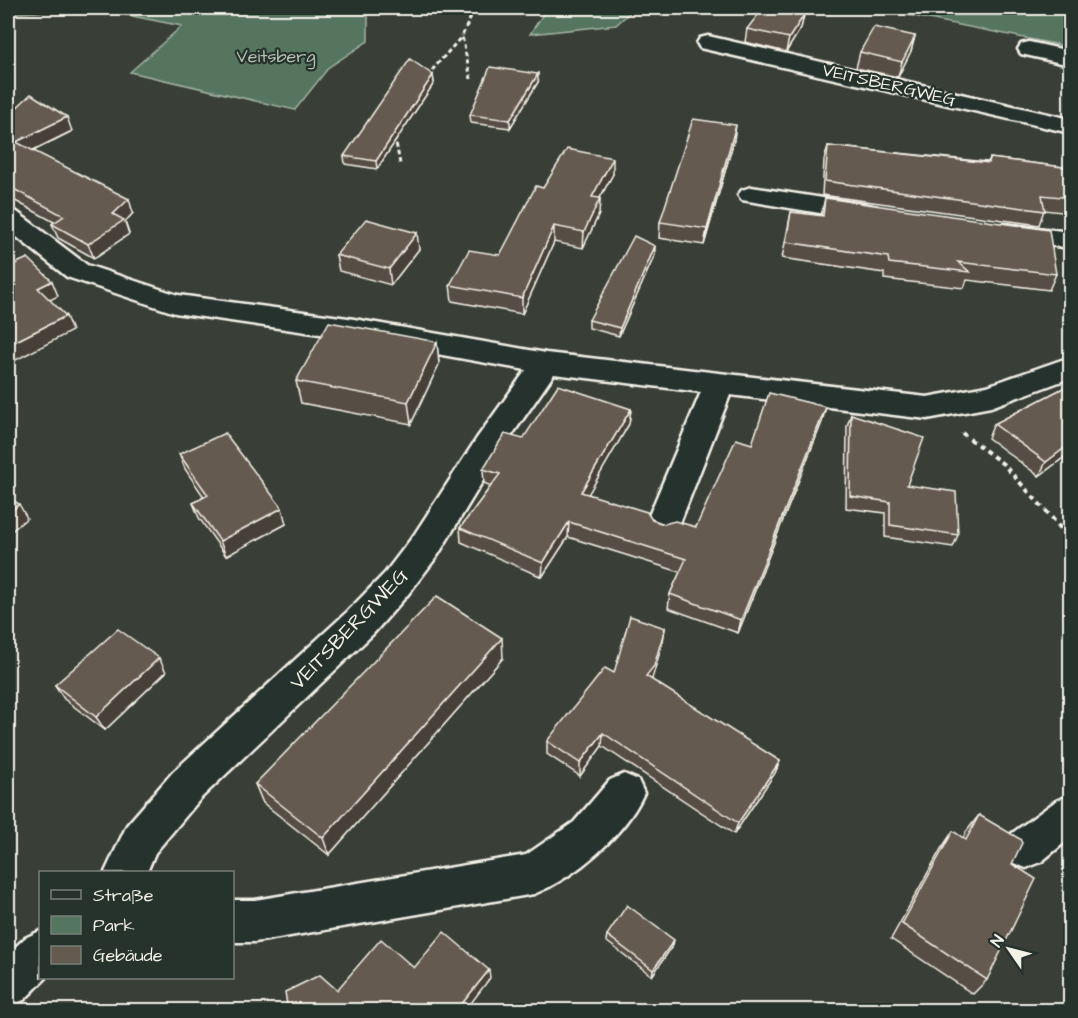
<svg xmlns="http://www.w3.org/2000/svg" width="1078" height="1018" viewBox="0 0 1078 1018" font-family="'Architects Daughter',sans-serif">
<rect width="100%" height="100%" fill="#393f37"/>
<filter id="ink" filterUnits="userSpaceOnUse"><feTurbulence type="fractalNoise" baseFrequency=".0167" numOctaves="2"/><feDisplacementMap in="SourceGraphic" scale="12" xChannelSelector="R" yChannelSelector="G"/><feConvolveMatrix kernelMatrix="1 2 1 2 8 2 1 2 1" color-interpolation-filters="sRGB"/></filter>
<g filter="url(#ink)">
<!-- green -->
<g fill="#54755f" stroke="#a4b3a4" stroke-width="1.5">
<polygon points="8,8 368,8 368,41 329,67 295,110 130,72 182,26 92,8 8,14"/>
<polygon points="547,8 635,8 616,25 530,34"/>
<polygon points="873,8 1070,8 1070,47"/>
</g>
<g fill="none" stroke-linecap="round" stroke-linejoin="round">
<!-- street casing -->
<g stroke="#f4f1e8" stroke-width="5">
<g id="street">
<polygon points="708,36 1070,119 1070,133 700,48 697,43 700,38"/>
<polygon points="1029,42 1070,51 1070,65 1021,54 1018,49 1021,44"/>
<polygon points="751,187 868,205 877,207 881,213 877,219 868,221 742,200 738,195 742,190"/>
<polygon points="8,210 17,212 87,265 178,295 348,318 546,353 927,397 987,386 1070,357 1070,378 991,407 927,419 730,395 680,523 675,532 663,536 651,532 646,523 701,392 554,374 499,454 438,555 409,593 373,634 201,798 155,853 147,872 105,872 127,825 173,772 347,612 385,573 414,535 477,438 526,370 348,338 175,313 67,277 8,230"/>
<polygon points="1005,224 1070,232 1070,248 996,238 992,232 996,226"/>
<path d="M624 774 638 780 644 793C625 835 576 877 534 894L255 942H232V900H255L526 855 574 822 610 780Z"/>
<polygon points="1070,795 1070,838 1041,862 1026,868 1011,862 1005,848 1011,834 1056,801"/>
<polygon points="40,931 40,978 46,978 24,1000 8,1006 8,954 25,938"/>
</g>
</g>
<!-- path-far1 -->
<g stroke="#f4f1e8" stroke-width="3" stroke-dasharray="4.5 3" stroke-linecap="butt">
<polyline points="427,76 462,36"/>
<polyline points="471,79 462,36 475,8"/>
<polyline points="395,137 400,164"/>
</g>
<!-- path -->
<polyline stroke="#f4f1e8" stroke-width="4" stroke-dasharray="5 4.5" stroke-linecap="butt" points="962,433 1003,464 1056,522 1070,542"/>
<!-- street -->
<use href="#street" fill="#26332d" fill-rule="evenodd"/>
</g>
<!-- wall -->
<g fill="#574d44" stroke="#f4f1e8" stroke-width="1.5">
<polygon points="804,15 801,28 786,52 745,42 747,29"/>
<polygon points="915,36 911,51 898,77 856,68 860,52"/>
<polygon points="433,75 434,83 377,169 345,164 344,156"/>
<polygon points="538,82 510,128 471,123 470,115"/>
<polygon points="8,116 72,131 33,151 133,213 125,222 129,234 94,258 58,238 52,224 54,222 8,197"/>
<polygon points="734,140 704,245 659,238 660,222"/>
<polygon points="828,146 988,162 990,158 1071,168 1071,213 1044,210 1039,225 822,195 824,160"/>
<polygon points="613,174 600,198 599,214 583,248 554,242 522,314 452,301 450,285 500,255 543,188"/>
<polygon points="825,198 1056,274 1049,290 967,280 964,288 884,279 884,273 782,258 791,212 821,216"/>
<polygon points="419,249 391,285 339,271 336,255"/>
<polygon points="655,254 619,336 589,328 589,320"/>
<polygon points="437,342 439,364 411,424 301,403 296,381"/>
<polygon points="1071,384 1071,452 1039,476 988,438 994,424"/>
<polygon points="631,409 629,424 588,494 664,524 696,527 752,444 822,422 738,633 668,608 670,594 680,572 568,537 542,577 461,542 460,528 491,486 484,483 483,469 523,439"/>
<polygon points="851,414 907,485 958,535 953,547 885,537 885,513 846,508 847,426"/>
<polygon points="179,454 286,524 226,556 199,518 193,503 204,497 185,469"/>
<polygon points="665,628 663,641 651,680 780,761 775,773 734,834 602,746 580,776 547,754 547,741 614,673"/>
<polygon points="503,658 329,855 263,803 255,784"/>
<polygon points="166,672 105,730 64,699 55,685"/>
<polygon points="979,815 1012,864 987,980 973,994 891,939 941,849 953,831 963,838 966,832"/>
<polygon points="607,935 673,945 652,976 606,941"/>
</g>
<!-- shaded-wall -->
<g fill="#473f37" stroke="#f4f1e8" stroke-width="1.5">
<polygon points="804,15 801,28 786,52 789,38"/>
<polygon points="915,36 911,51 898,77 902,62"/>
<polygon points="538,74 538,82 510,128 510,120"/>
<polygon points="433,75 434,83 377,169 376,161"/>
<polygon points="67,117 72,131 21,156 16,142"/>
<polygon points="736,125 734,140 704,245 707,229"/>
<polygon points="613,158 613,174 592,212 592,197"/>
<polygon points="600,198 599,214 583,248 584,232"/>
<polygon points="129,199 133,213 125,222 129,234 94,258 88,244 113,214"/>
<polygon points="554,226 554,242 522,314 522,298"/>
<polygon points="417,233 419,249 391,285 389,269"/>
<polygon points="655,246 655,254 619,336 620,328"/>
<polygon points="52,281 58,296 44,303 38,288"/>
<polygon points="66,316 72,331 8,364 8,345"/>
<polygon points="437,342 439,364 411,424 408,402"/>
<polygon points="826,407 822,422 738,633 741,620"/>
<polygon points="631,409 629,424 581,507 581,492"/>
<polygon points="1071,443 1071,452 1039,476 1046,462"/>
<polygon points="19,504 27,518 8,534 8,514"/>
<polygon points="282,508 286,524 226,556 220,541"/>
<polygon points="569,522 568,537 542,577 543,563"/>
<polygon points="665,628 663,641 652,679 644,690 646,676"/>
<polygon points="502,638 503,658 329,855 323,838"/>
<polygon points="159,658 166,672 105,730 96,717"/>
<polygon points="603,733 602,746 580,776 580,763"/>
<polygon points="780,761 775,773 734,834 738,823"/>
<polygon points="674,940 673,945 652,976 653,970"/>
<polygon points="489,970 490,978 465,1011 456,1011"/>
</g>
<!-- building -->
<g fill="#655a4f" stroke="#f4f1e8" stroke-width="1.5">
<polygon points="763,8 772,8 804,15 789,38 747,29"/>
<polygon points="874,27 915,36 902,62 860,52"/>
<polygon points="410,59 433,75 376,161 344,156"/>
<polygon points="490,67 538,74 510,120 470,115"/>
<polygon points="31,94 67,117 16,142 129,199 113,214 124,220 88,244 52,224 64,216 8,186 8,116"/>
<polygon points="693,119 736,125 707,229 660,222"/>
<polygon points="828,146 989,163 990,158 1071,168 1071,198 1042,195 1045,211 825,181"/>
<polygon points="567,149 613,158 592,197 600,198 584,232 554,226 522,298 450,285 469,250 500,255 536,186 543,188"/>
<polygon points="825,198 1049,230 1056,274 958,262 970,272 889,263 888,257 786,242 791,212 823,216"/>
<polygon points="366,219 417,233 389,269 336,255"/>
<polygon points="634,236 655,246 620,328 589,320"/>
<polygon points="28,258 52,281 38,288 66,316 8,345 8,267"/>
<polygon points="329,322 437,342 408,402 296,381"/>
<polygon points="1071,384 1071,443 1046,462 994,424"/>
<polygon points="558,385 631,409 581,492 647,512 652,520 664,524 675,521 696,527 736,439 752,444 769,393 826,407 741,620 670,594 686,559 569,522 543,563 460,528 500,474 483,469 500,441 505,434 523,439"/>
<polygon points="851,414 924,438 907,485 956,492 958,535 890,525 890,502 850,496"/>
<polygon points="225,433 282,508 220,541 193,503 208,495 179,454"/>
<polygon points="8,497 19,504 8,514"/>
<polygon points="437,596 502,638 323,838 255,784"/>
<polygon points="630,616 665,628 654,666 646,676 780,761 738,823 603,733 580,763 547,741 605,668 614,673"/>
<polygon points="118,629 159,658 96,717 55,685"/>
<polygon points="979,815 1020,839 1022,843 1012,864 1036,879 987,980 902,924 953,831 966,840"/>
<polygon points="627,905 674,940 653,970 607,935"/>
<polygon points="444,932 489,970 456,1011 288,1011 285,992 320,975 337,990 381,939 414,968"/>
</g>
</g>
<g text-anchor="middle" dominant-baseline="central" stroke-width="4.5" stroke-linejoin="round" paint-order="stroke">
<!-- far-park labels -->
<g font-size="18" fill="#b4bfb1" stroke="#26332d">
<text x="276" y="56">Veitsberg</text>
</g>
<!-- far-street labels -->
<g font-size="18" fill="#f4f1e8" stroke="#26332d">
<text transform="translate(889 85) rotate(13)">VEITSBERGWEG</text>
</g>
<!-- street labels -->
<g font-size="21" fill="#f4f1e8" stroke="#26332d">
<text transform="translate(349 629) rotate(-46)">VEITSBERGWEG</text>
</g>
</g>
<!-- margin -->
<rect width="1078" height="1018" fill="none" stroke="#26332d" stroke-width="30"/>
<rect x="15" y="15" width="1048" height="988" fill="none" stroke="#f4f1e8" stroke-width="2" filter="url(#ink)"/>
<!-- legend -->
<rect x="39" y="871" width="195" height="108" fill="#26332d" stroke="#787f78" stroke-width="1.5"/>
<rect x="51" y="890" width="30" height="9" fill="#26332d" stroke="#787f78" stroke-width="1.5"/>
<text x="93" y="901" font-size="18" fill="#f4f1e8">Straße</text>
<rect x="51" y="916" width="30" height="18" fill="#54755f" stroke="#787f78" stroke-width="1.5"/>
<text x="93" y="931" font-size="18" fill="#f4f1e8">Park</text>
<rect x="51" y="946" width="30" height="18" fill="#655a4f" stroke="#787f78" stroke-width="1.5"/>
<text x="93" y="961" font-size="18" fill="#f4f1e8">Gebäude</text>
<!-- north arrow -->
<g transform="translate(1009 949) rotate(305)" stroke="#26332d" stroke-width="4.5" paint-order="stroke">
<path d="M0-4.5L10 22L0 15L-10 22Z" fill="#f4f1e8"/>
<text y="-9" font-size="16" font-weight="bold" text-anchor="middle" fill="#f4f1e8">N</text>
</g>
</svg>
